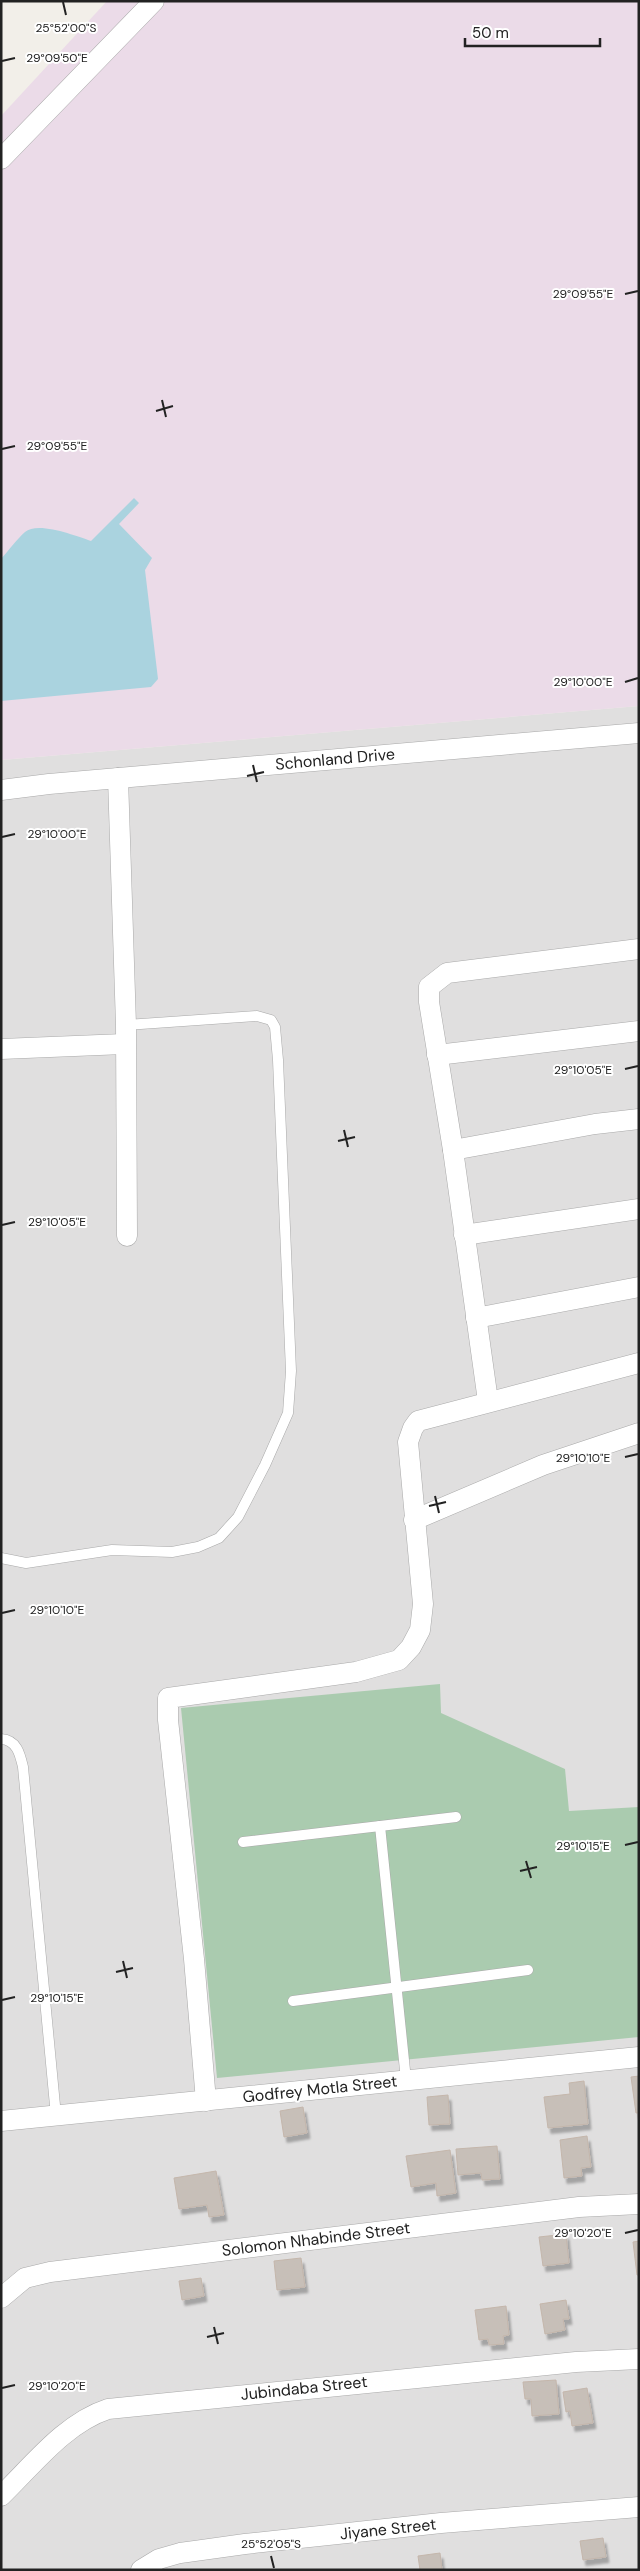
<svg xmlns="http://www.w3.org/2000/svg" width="640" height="2571" viewBox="0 0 640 2571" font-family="'DM Sans',sans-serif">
<defs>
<filter id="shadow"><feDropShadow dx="3" dy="5.5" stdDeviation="1" flood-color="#0004"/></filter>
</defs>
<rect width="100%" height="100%" fill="#f2efe9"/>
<!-- residential -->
<polygon fill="#e0dfdf" points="639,706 639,2570 1,2570 1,760"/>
<!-- industrial -->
<polygon fill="#ebdbe8" points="107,1 639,1 639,706 1,760 1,116"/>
<!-- cemetery -->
<polygon fill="#aacbaf" points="440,1684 441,1713 565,1769 569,1811 639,1807 639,2037 217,2078 181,1708"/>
<!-- water -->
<path fill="#aad3df" d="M134 498 139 503 119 524 152 558 145 570 158 679 151 687 1 701V559C9 550 17 539 25 532 38 521 76 536 91 541Z"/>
<!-- building -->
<g fill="#c7bfb8" stroke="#c4b6ab" filter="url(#shadow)">
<polygon points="639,2076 639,2113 636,2113 631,2077"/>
<polygon points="584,2081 588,2124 548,2128 544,2097 570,2094 569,2083"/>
<polygon points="448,2095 450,2124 429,2125 427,2097"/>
<polygon points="303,2107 307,2133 284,2137 280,2111"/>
<polygon points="587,2136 591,2167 581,2168 582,2176 564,2178 560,2140"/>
<polygon points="497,2146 500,2179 482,2180 481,2173 458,2175 456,2149"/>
<polygon points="450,2150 456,2193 437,2196 436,2183 411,2187 406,2156"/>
<polygon points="216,2171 224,2215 209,2217 207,2205 179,2209 174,2178"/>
<polygon points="566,2234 569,2263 543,2266 539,2237"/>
<polygon points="639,2241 639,2275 637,2275 633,2242"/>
<polygon points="301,2258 305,2287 277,2290 274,2261"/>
<polygon points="201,2278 204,2296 182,2300 179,2281"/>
<polygon points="566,2300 569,2319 563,2319 565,2330 545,2334 540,2304"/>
<polygon points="506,2306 509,2335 503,2336 504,2344 489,2345 488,2339 479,2340 475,2310"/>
<polygon points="556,2380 559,2414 532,2416 531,2399 525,2399 523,2382"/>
<polygon points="587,2388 593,2423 572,2426 570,2411 566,2412 563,2392"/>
<polygon points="603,2538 606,2557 583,2560 580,2541"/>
<polygon points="440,2553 442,2570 420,2570 418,2556"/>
</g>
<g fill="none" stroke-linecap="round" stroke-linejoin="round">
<!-- service casing -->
<g stroke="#a9a9a9" stroke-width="11">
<g id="service">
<polyline points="1,1558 26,1563 112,1550 172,1552 198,1547 219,1538 238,1517 265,1465 288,1413 291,1371 278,1060 275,1027 271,1020 257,1016 126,1025"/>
<path d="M1 1739C17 1740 20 1754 23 1767L56 2116"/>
<polyline points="243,1842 380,1826"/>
<polyline points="293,2001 528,1970"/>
<polyline points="406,2080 380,1826 456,1817"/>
</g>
</g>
<!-- minor casing -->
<g stroke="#a9a9a9" stroke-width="21">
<g id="minor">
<polyline points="1,159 154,1"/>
<polyline points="118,778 126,1025 127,1236"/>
<polyline points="1,790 49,784 639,733"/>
<polyline points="1,1049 124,1044"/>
<polyline points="437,1055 639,1031"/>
<polyline points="453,1150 595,1124 639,1119"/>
<polyline points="464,1235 639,1209"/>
<polyline points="476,1318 639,1287"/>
<polyline points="488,1401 453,1150 429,1002 429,987 447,973 639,949"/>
<polyline points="414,1520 543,1465 639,1433"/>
<polyline points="206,2101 194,1959 168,1720 168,1698 356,1672 399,1660 411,1647 420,1630 423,1604 408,1442 413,1428 418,1421 639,1363"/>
<polyline points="1,2121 639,2057"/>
<polyline points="1,2298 25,2278 50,2272 579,2207 639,2204"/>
<path d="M1 2496C33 2465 65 2423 108 2409L576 2362 639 2359"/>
<polyline points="141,2570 159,2559 180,2553 245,2544 441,2523 639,2507"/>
</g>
</g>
<!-- service -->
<use href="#service" stroke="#fff" stroke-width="10"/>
<!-- minor -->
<use href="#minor" stroke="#fff" stroke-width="20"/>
</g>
<!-- ticks -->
<path fill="none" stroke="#222" stroke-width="2" d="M63 2 66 15M2 61 15 58M625 294 638 291M162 400 166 417M156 411 173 406M2 449 15 446M625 682 638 678M253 765 257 782M247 776 264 772M2 837 15 834M625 1069 638 1066M344 1130 348 1147M338 1141 355 1137M2 1225 15 1222M625 1457 638 1454M435 1496 439 1513M429 1506 446 1502M2 1613 15 1610M625 1845 638 1842M526 1861 531 1878M520 1871 537 1867M123 1961 127 1978M116 1972 133 1968M2 2000 15 1997M625 2233 638 2230M214 2327 218 2344M207 2337 224 2333M2 2388 15 2385M271 2556 274 2568"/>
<g text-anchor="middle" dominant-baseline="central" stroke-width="4" stroke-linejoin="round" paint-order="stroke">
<!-- street labels -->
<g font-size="16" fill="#222" stroke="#fff">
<text transform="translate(335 759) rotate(-5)">Schonland Drive</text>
<text transform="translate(320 2089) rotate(-6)">Godfrey Motla Street</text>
<text transform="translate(316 2239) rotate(-7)">Solomon Nhabinde Street</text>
<text transform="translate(304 2388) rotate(-6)">Jubindaba Street</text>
<text transform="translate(388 2529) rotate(-6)">Jiyane Street</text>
</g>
</g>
<g font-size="12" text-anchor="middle" fill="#222" stroke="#fff" stroke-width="4" stroke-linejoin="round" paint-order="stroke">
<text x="66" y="32">25°52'00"S</text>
<text x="57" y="62">29°09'50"E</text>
<text x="583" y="298">29°09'55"E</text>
<text x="57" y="450">29°09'55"E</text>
<text x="583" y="686">29°10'00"E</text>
<text x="57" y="838">29°10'00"E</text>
<text x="583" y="1074">29°10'05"E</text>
<text x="57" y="1226">29°10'05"E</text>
<text x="583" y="1462">29°10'10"E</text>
<text x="57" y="1614">29°10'10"E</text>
<text x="583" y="1850">29°10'15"E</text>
<text x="57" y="2002">29°10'15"E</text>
<text x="583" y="2237">29°10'20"E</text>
<text x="57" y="2390">29°10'20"E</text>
<text x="271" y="2548">25°52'05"S</text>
</g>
<!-- border -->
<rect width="640" height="2571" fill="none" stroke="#222222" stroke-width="5"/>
<!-- scale -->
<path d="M465 38v8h135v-8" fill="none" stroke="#222222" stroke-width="2.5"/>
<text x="472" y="38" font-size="15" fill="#222222" stroke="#ffffff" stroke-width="4" paint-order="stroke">50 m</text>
</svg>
